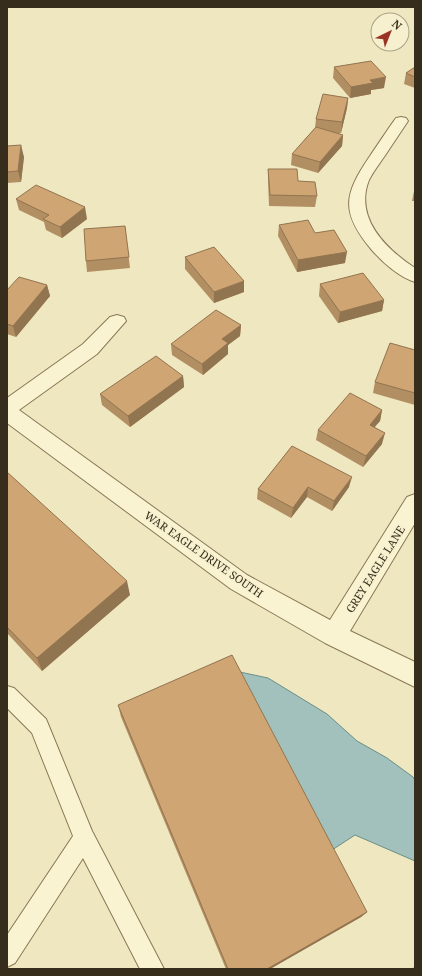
<svg xmlns="http://www.w3.org/2000/svg" width="422" height="976" viewBox="0 0 422 976" font-family="'Noto Serif',serif">
<rect width="100%" height="100%" fill="#efe7bf"/>
<!-- water -->
<polygon fill="#a2c1bc" stroke="#698f8a" points="235,671 268,678 327,714 357,741 387,758 413,777 415,780 415,861 355,835 329,852"/>
<g fill="none" stroke-linecap="round" stroke-linejoin="round">
<!-- service casing -->
<g stroke="#887856" stroke-width="2">
<polygon id="service" points="7,686 14,688 46,719 92,831 164,969 140,969 83,858 15,963 7,967 7,935 73,836 32,733 7,708"/>
</g>
<!-- minor casing -->
<g stroke="#887856" stroke-width="2">
<g id="minor">
<path d="M401 117 406 118 408 121C400 133 392 145 384 157 379 164 373 172 369 180 354 218 386 249 415 268V282C399 277 382 262 371 249 340 212 344 194 370 156 379 143 387 130 396 118Z"/>
<polygon points="117,315 124,317 126,321 97,354 19,410 247,575 330,620 407,497 415,494 415,523 350,631 415,662 415,687 325,643 231,589 7,423 7,398 83,344 110,317"/>
</g>
</g>
<!-- service -->
<use href="#service" fill="#faf3d2" fill-rule="evenodd"/>
<!-- minor -->
<use href="#minor" fill="#faf3d2" fill-rule="evenodd"/>
</g>
<!-- wall -->
<g fill="#b28e63">
<polygon points="334,67 384,88 371,90 371,94 350,98 333,78"/>
<polygon points="415,67 415,88 404,84 406,73"/>
<polygon points="348,98 347,108 341,133 338,133 343,135 342,146 318,173 291,165 292,154 315,128 316,119"/>
<polygon points="7,146 24,157 21,182 7,183"/>
<polygon points="268,169 298,181 317,196 315,207 269,206 268,180"/>
<polygon points="415,186 415,201 412,201"/>
<polygon points="16,199 87,219 62,238 46,230 44,222 19,210"/>
<polygon points="279,225 315,233 345,263 297,272 278,236"/>
<polygon points="125,226 130,268 87,272 86,261"/>
<polygon points="185,257 244,292 214,303 185,269"/>
<polygon points="320,284 384,300 382,311 338,323 319,296"/>
<polygon points="47,285 50,296 16,337 7,334 7,290"/>
<polygon points="241,325 240,336 228,345 228,354 203,375 172,355 171,344"/>
<polygon points="415,350 415,405 373,393 375,382"/>
<polygon points="183,376 184,387 130,427 102,405 100,394"/>
<polygon points="382,410 380,421 374,427 382,444 363,467 316,440 318,430"/>
<polygon points="292,446 349,487 332,511 307,497 291,518 257,499 258,489"/>
<polygon points="7,472 130,595 42,671 7,633"/>
<polygon points="118,705 367,912 361,917 270,969 226,969 121,717"/>
<polygon points="415,967 415,969 410,969"/>
</g>
<!-- shaded-wall -->
<g fill="#917450">
<polygon points="386,77 384,88 371,90 371,94 350,98 351,87 370,80"/>
<polygon points="348,98 347,108 341,133 342,122"/>
<polygon points="343,135 342,146 318,173 320,162"/>
<polygon points="21,145 24,157 21,182 18,171"/>
<polygon points="85,207 87,219 62,238 60,227"/>
<polygon points="347,252 345,263 297,272 298,260"/>
<polygon points="244,281 244,292 214,303 214,292"/>
<polygon points="47,285 50,296 16,337 13,326"/>
<polygon points="384,300 382,311 338,323 340,312"/>
<polygon points="241,325 240,336 228,345 228,354 203,375 202,364 222,339"/>
<polygon points="183,376 184,387 130,427 128,416"/>
<polygon points="382,410 380,421 367,436 370,425"/>
<polygon points="385,433 382,444 363,467 366,456"/>
<polygon points="352,477 349,487 332,511 334,501"/>
<polygon points="308,487 307,497 291,518 293,508"/>
<polygon points="127,581 130,595 42,671 37,658"/>
<polygon points="367,912 361,917 270,969 267,969"/>
</g>
<!-- building -->
<g fill="#cfa573" stroke="#917450">
<polygon points="371,61 386,77 370,80 373,83 351,87 334,67"/>
<polygon points="415,67 415,77 406,73"/>
<polygon points="323,94 348,98 342,122 316,119"/>
<polygon points="316,127 343,135 320,162 292,154"/>
<polygon points="21,145 18,171 7,172 7,146"/>
<polygon points="268,169 297,169 298,181 315,182 317,196 270,195"/>
<polygon points="36,185 85,207 60,227 43,219 49,215 16,199"/>
<polygon points="308,220 315,233 334,230 347,252 298,260 279,225"/>
<polygon points="125,226 129,257 86,261 84,229"/>
<polygon points="214,247 244,281 214,292 185,257"/>
<polygon points="363,273 384,300 340,312 320,284"/>
<polygon points="19,277 47,285 13,326 7,324 7,290"/>
<polygon points="216,310 241,325 222,339 228,343 202,364 171,344"/>
<polygon points="390,343 415,350 415,393 375,382"/>
<polygon points="156,356 183,376 128,416 100,394"/>
<polygon points="350,393 382,410 370,425 385,433 366,456 318,430"/>
<polygon points="292,446 352,477 334,501 308,487 293,508 258,489"/>
<polygon points="7,472 127,581 37,658 7,627"/>
<polygon points="232,655 367,912 267,969 228,969 118,705"/>
</g>
<g text-anchor="middle" dominant-baseline="central" stroke-width="3.5" stroke-linejoin="round" paint-order="stroke">
<!-- street labels -->
<g font-size="11" fill="#372d1c" stroke="#f7f0ce">
<text transform="translate(204 554) rotate(35)">WAR EAGLE DRIVE SOUTH</text>
<text transform="translate(375 569) rotate(-58)">GREY EAGLE LANE</text>
</g>
</g>
<!-- border -->
<rect width="422" height="976" fill="none" stroke="#372d1c" stroke-width="16"/>
<!-- north arrow -->
<g transform="translate(390 32) rotate(43)"><circle r="19" fill="#f7f0ce" stroke="#aaa287"/>
<path d="M0-3L7 15L0 10L-7 15Z" fill="#9a3324"/>
<text y="-6" font-size="11" font-weight="bold" text-anchor="middle" fill="#372d1c">N</text>
</g>
</svg>
